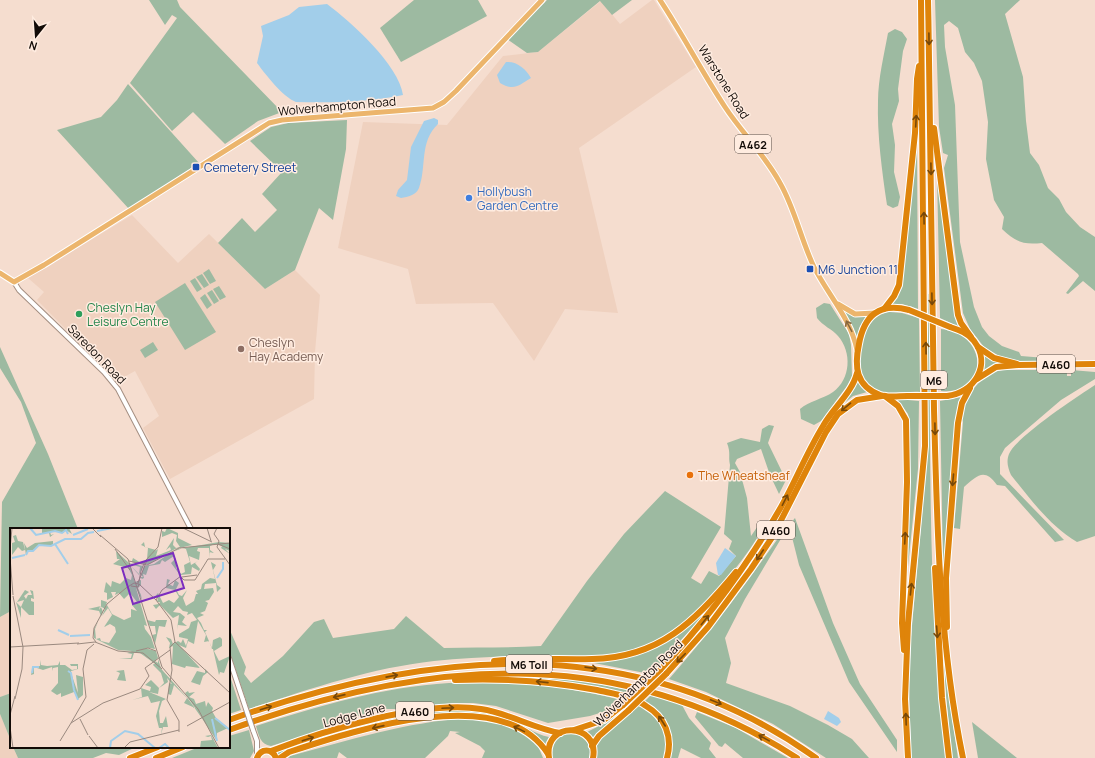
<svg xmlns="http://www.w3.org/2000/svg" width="1095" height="758" viewBox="0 0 1095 758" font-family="Manrope,sans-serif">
<rect width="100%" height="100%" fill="#f5ddcf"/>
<!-- built -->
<g fill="#efd1bf">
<polygon points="652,0 654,0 696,67 579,148 618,313 565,309 534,361 493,303 416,304 408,269 338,248 363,122 447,125 503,56 538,52 601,1 620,24"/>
<polygon points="132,215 178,263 209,234 265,289 295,270 320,295 315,352 314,399 170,479 143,428 159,416 135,371 117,381 37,300 44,292 28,278"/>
<polygon points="11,611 11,693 0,697 0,617"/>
<polygon points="0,714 11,741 11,747 13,747 18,758 0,758"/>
</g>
<!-- green -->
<g fill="#9dbaa1">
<polygon points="149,0 177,0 180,7 282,112 258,121 225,144 193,112 172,131 130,83 177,18 172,15 165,25"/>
<polygon points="414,0 478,0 487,16 401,62 380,28"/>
<polygon points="547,0 632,0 612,15 600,1 538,52 527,53 507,39"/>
<path d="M935 0H1020L1005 14 1023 77 1026 121 1030 153 1039 165 1048 188 1059 199 1066 212 1080 227 1095 237V291L1083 281 1068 294 1066 293 1079 276 1078 274 1042 243C1023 245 1016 242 1002 229L1004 217 994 200 986 159 988 122 982 81 974 63 965 52 958 28 949 21 944 25 945 47 955 105 960 242 974 307 982 327 989 336 1002 346 1019 352 1021 356 1058 359V362L1016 361 1001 357 984 347 970 329 963 313 944 168 948 155 943 153 939 127Z"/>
<path d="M895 29 902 32 907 39 903 51 898 89 899 101 892 124 895 145 894 172 900 197 898 206 893 208 887 205C882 171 877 135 878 101 878 79 884 55 888 33Z"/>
<polygon points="128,84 199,163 129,209 57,130 101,117 117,100"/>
<polygon points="347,120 346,149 333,220 319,208 295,270 265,289 218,243 242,218 255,232 277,210 262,194 282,172 250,141 271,127 288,123"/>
<polygon points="916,145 917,146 918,309 902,304 891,305 899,294 903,278"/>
<polygon points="937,175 956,319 961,328 940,318"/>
<polygon points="209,269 216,281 210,284 203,273"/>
<polygon points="202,274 209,285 204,288 196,277"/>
<polygon points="195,278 202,289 197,292 190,281"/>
<polygon points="185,283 216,332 185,350 155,302"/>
<polygon points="219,286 226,297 220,300 213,289"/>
<polygon points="212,290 219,301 214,304 207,293"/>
<polygon points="205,294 212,305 207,309 200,298"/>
<path d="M928 294H929C931 449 927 604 946 758H911L909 683 911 637 928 448Z"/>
<path d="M824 303 830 304 849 334 851 345 852 376 847 386 821 421 814 425 801 419 800 409C809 401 823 399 833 392 851 379 852 352 838 336 832 329 823 326 817 318L816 308Z"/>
<polygon points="841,309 855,316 867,317 860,326 857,339 852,326"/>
<path d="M890 312 902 313 919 318 920 392C906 391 886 396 874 389 848 374 860 314 890 312Z"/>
<path d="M941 329C988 332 991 396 941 391Z"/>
<polygon points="153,342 158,350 145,358 140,350"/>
<polygon points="0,347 48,454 78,529 11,529 11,611 0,617 2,502 36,443 21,402 0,368"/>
<polygon points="983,354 1001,364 982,372 984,363"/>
<path d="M1003 370H1067V376H1071V370L1095 372V379L1061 400 1005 448 1000 457V474L1064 540 1055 542 1005 486 997 485C984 467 977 476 964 487L960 529 954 528 963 422C956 408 976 383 988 375 992 372 998 371 1003 370Z"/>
<polygon points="857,381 867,392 853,396 842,405"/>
<path d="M1095 385V536L1077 542C1050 526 1031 500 1011 475 1008 468 1006 462 1009 454 1016 437 1078 396 1095 385Z"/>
<polygon points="962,397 957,413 944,567 943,567 940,401"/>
<polygon points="897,399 919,401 918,469 906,586 910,497 910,424 908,414"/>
<path d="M769 425 774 426 768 443 786 480 779 494 770 475 761 449 737 459 735 463 740 472 747 498 751 536 760 523 764 527C745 559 721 588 694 614 688 620 682 628 674 632 661 641 645 648 630 652 598 662 561 656 528 656 497 656 464 658 434 661 371 668 309 689 249 709L229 650V628L246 667 244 674 251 683 283 656 314 622 324 619 333 638 394 629 406 616 444 648C476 647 509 648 541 646L587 581 624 534 665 491 721 527 691 578 701 584 709 571 719 576 736 556 729 549 732 541 724 534 730 465C728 456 731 453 727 443L741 438 760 442 762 429Z"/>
<polygon points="795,518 833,623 860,684 897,740 897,752 849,682 799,565 789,525"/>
<path d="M781 534 782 537 745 599 725 638 731 663 726 683 790 706 828 725 852 739 869 758H826L773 724 706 692 669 679C710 633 746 584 781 534Z"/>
<path d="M700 616 702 617 650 674 589 662C638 658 664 650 700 616Z"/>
<polygon points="941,643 958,758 952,758"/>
<polygon points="229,673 241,710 229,714"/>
<polygon points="537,677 587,682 633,691 628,695 536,679"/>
<path d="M504 682C544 685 582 690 621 700L606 711 590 716 548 723 496 706 473 703H452L411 709H383L351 718 332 727 271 746C260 744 259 736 256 726 318 706 383 687 449 683 467 682 485 682 504 682Z"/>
<polygon points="11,693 11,741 0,714 0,697"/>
<path d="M651 695 682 705 689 718 711 743 709 749 716 758H701L681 748 678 758H669C671 727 672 718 644 702Z"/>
<path d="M640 705C660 718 670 734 664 758H597V745L599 740Z"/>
<polygon points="624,708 592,738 587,732 601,725"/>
<path d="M454 709C471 711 489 712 506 718 521 723 534 734 549 737L545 744C536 734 524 728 512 724 461 704 411 717 360 732 333 740 305 748 278 756L275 751C335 734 392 715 454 709Z"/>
<polygon points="697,712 736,728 788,758 743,758 725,743 722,747 719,746 695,717"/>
<path d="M468 718C485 720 527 728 537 744 539 748 541 753 543 758H482L485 751 480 746 455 733 460 732 450 731 448 736 425 758H347L339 752 337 758H288L290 756C349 740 407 722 468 718Z"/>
<polygon points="972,722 1017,758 978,758"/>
<polygon points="249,730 254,751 250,758 172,758 199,747 229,747 229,736"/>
<path d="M565 733C580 732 594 742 589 758H552C552 746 553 739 565 733Z"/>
<polygon points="13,747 136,747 119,755 106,753 93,758 18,758"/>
</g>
<!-- water -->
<g fill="#a2ceea">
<path d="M327 4C351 22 399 65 403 95 368 102 333 103 296 102 283 97 266 75 257 63L263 36 261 26 289 15 299 7Z"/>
<path d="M506 62C517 61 526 69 531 78 518 86 514 91 500 83L497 75Z"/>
<path d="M434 118 438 120V124C419 142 427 166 419 188 416 195 408 197 401 198L396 196 398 190 407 180 411 147 424 121Z"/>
<polygon points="725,548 736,556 721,575 718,575 716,563"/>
<polygon points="828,711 839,718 841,722 837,726 824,719"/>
</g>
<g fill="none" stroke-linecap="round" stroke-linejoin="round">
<!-- minor casing -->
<g stroke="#a58f82" stroke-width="6">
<g id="minor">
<polyline points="14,282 19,290 104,372 118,389 191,529"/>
<polyline points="229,658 243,700"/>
<polyline points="253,730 257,741 257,756"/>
</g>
</g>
<!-- major casing -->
<g stroke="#fff" stroke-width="7">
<g id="major">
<path d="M660 0C683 35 702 72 725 107 742 133 765 155 780 183 795 209 801 240 814 267 828 295 851 319 857 350"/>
<polyline points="0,273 14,282 44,265 269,123 282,120 433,108 444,102 456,91 542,0"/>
<polyline points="838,304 855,314 875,313"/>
</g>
</g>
<!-- highway casing -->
<g stroke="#fff" stroke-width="8">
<g id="highway">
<path d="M928 0C931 136 931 272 934 409 937 526 939 643 963 758"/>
<polyline points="934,128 958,315 961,323 971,337"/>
<polyline points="884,309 894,296 899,285 915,133 917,79 919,66"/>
<polyline points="978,347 994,358 1017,364"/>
<polyline points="977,379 996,367 1018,365 1095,364"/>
<polyline points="885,396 898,406 906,420 907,482 902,623 904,650"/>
<path d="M908 396C899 396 888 398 880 395 856 386 854 367 859 344 864 316 879 302 909 310"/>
<path d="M947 396C974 393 992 365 974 341 968 333 959 330 950 327"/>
<polyline points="935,568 942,698 949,758"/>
<polyline points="947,627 946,578 958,423 962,403 970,388"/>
<path d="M494 661C527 657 560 660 592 659 659 658 696 621 736 572"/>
<path d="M660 670C707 620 747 566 781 507 796 480 807 452 823 426 833 408 852 393 857 373"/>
<polyline points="666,674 708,627 751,569 773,536 826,432 838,414 857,400 882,396"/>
<path d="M455 680C503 678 550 681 597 690 614 694 632 696 646 706 665 717 673 737 667 758"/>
<path d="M229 720C427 649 636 629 816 758"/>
<path d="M229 730C424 659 616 641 797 758"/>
<polyline points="574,730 604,720 623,705"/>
<polyline points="592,746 599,736 629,710"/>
<path d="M271 751C326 730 423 700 481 709 509 713 532 728 560 733"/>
<polyline points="130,758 158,747"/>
<polyline points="156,758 183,747"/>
<path d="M257 758C261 748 272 748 276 758"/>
<path d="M280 758 289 752C353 731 502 681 548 754"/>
<path d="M549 758C543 720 600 722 593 758"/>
<polyline points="908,758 905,699 908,623 925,446 921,0"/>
</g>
</g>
<!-- minor -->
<use href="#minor" stroke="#fff" stroke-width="4"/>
<!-- major -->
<use href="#major" stroke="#ecb56c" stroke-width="5"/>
<!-- highway -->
<use href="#highway" stroke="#df840a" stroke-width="6"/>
<!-- minor-bridge casing -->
<g stroke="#a58f82" stroke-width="6" stroke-linecap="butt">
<polyline id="minor-bridge" points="243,700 253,730"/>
</g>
<!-- highway-bridge casing -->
<g stroke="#fff" stroke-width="8" stroke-linecap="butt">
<g id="highway-bridge">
<polyline points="909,310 950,327"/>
<polyline points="908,396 947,396"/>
<polyline points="623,705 660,670"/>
<polyline points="629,710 666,674"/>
</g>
</g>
<!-- minor-bridge -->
<use href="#minor-bridge" stroke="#fff" stroke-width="4"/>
<!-- highway-bridge -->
<use href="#highway-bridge" stroke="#df840a" stroke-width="6"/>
</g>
<!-- one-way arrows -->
<defs><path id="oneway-shaft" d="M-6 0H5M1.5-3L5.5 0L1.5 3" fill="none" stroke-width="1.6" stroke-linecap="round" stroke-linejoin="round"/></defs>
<g stroke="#784808">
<use href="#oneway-shaft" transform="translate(929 39) rotate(89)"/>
<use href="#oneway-shaft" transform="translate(916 121) rotate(-87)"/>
<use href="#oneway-shaft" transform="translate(931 169) rotate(89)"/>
<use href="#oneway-shaft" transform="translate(924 218) rotate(-91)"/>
<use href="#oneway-shaft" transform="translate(932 299) rotate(89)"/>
<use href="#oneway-shaft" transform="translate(926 348) rotate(-91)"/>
<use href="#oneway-shaft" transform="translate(846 407) rotate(140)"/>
<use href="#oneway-shaft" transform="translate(935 429) rotate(89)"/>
<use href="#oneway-shaft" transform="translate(953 480) rotate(95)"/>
<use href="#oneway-shaft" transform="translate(785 500) rotate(-63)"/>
<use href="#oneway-shaft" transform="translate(905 538) rotate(-87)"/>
<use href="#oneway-shaft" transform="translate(760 555) rotate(123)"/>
<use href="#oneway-shaft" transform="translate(911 589) rotate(-84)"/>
<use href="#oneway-shaft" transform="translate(705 620) rotate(-51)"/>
<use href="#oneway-shaft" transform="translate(937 632) rotate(86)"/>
<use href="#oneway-shaft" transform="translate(681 658) rotate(134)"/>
<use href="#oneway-shaft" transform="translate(591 668) rotate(8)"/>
<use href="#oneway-shaft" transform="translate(392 676) rotate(-11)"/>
<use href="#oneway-shaft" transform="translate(542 682) rotate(-174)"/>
<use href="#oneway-shaft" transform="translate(339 696) rotate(167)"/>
<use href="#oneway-shaft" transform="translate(716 702) rotate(22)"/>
<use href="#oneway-shaft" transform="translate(266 708) rotate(-18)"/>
<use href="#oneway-shaft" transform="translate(448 708) rotate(-3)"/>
<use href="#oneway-shaft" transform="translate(906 719) rotate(-92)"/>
<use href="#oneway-shaft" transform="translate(662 721) rotate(-123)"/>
<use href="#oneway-shaft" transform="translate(378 727) rotate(167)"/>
<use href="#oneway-shaft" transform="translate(519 729) rotate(-154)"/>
<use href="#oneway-shaft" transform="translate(764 738) rotate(-151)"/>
<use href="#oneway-shaft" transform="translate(308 739) rotate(-18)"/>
</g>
<use stroke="#8a683f" href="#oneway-shaft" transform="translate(849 326) rotate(-118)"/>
<!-- markers -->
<g fill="#1a4fb4" stroke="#ffece0" stroke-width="1.5">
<rect x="192" y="163" width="8" height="8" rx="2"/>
<rect x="806" y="265" width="8" height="8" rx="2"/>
</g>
<circle fill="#3f7fe0" stroke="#ffece0" stroke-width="1.5" cx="469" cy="198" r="4"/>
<circle fill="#2e9e5b" stroke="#ffece0" stroke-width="1.5" cx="79" cy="314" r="4"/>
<circle fill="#8d6e63" stroke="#ffece0" stroke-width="1.5" cx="241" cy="349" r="4"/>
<circle fill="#e8710a" stroke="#ffece0" stroke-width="1.5" cx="690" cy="475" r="4"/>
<g text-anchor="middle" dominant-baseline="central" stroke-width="3" stroke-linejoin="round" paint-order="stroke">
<!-- shield labels -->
<g fill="#ffece0" stroke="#594e48" stroke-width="1">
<rect x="735" y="135" width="36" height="18" rx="3"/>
<rect x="1037" y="355" width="38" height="18" rx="3"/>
<rect x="921" y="371" width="26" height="18" rx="3"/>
<rect x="757" y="521" width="38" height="18" rx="3"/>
<rect x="506" y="655" width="46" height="18" rx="3"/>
<rect x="396" y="702" width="38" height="18" rx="3"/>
</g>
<g font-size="11" font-weight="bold" fill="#120b07">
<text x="753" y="144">A462</text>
<text x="1056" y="364">A460</text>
<text x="934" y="380">M6</text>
<text x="776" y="530">A460</text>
<text x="529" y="664">M6 Toll</text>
<text x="415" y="711">A460</text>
</g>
<!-- street labels -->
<g font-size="12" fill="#120b07" stroke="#ffece0">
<text transform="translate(724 82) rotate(58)">Warstone Road</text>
<text transform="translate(337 106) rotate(-5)">Wolverhampton Road</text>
<text transform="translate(97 354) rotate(46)">Saredon Road</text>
<text transform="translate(638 683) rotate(-44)">Wolverhampton Road</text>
<text transform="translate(354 715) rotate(-15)">Lodge Lane</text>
</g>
<!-- transit labels -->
<g font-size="12" fill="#164399" stroke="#ffece0" text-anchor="start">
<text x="204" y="167">Cemetery Street</text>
<text x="818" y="269">M6 Junction 11</text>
</g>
<!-- shop labels -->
<g font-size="12" fill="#366cbe" stroke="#ffece0" text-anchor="start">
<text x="477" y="191">Hollybush<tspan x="477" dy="14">Garden Centre</tspan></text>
</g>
<!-- leisure labels -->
<g font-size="12" fill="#27864d" stroke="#ffece0" text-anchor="start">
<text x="87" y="307">Cheslyn Hay<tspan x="87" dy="14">Leisure Centre</tspan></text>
</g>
<!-- education labels -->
<g font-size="12" fill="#785e54" stroke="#ffece0" text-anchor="start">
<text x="249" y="342">Cheslyn<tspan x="249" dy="14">Hay Academy</tspan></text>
</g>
<!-- food labels -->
<g font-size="12" fill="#c56008" stroke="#ffece0" text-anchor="start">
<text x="698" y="475">The Wheatsheaf</text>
</g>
</g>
<!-- overview -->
<g transform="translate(10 528)">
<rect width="220" height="220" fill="#f5ddcf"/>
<path d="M32 0H59L62 6 56 2 53 5 45 3 40 4 41 7 44 6 40 9 39 5H32ZM157 0 168 5V10L182 17 165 21 139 36H127L119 33H122L123 30 131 35 137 31 138 20 131 17 134 14 135 19 146 22 144 24 148 21 146 28 161 22 160 19 156 22 164 10 163 17 166 20 170 19 166 13 167 7 162 5 152 9V3L155 4ZM6 7 8 13 13 14 15 22 12 23 8 19 2 27V15L5 14 3 8ZM43 13V17H29L23 23H18L16 27 14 15 17 20 25 15ZM96 14 119 35 133 38 129 47 121 38 129 46 130 39 120 36 125 54 131 52V57L128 60 131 67 132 72 126 60 137 98 134 97 135 101 141 109 145 121 140 120H134L146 123 148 130 145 133 148 135V131L151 140 130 125H124L122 131 109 130H121L122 126 117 125 122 123 108 122 84 110V101L88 94 85 101 86 111 90 110 91 113 99 115 106 104 105 99 100 96 94 99 102 87 98 80 92 88 95 81 90 78 89 82 91 79 93 84 91 88 89 83 78 81 91 78V72L97 74 95 80 99 74 97 77 102 86 114 92 121 89V81L127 83 122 77 127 74 120 65 114 71 109 65 105 67 106 64H101L103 69 97 72V65L94 64 96 54 101 59 102 53 110 56 116 50 121 52 122 47 114 32 118 40 103 36 110 31H107L106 23ZM209 14 220 15V23L215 21 220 26 211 20 212 18 205 16 200 18V22L204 25 199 24 200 30 199 20H188L187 23 190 24 189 32 179 28 181 37 188 33 185 35 190 41 189 43 182 39 181 46 170 47 161 35 166 30V40L171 46 175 44 174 37 180 34 176 21 173 20 162 24 164 28 155 34 152 32 150 36 139 38 136 47 133 46 134 50 132 51 130 49H133L131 47 134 38 144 36 160 25 168 21ZM200 30 201 34 206 37 203 42 207 57 211 60 207 64 206 55 195 56 194 61 203 60 204 64 199 72 195 73 198 75 195 83 190 85 194 87 187 90 191 95 194 102H197L195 104 202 120 203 112 210 109 212 111V118L204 123 209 133 220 128 214 145 210 144 209 147 203 121H202L199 113 194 114 196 107 188 93 184 116 178 113 176 120 169 117 190 140 176 138 175 140 162 136 163 118 159 120 160 115 156 109 161 111 163 116 168 113 171 115 173 111 176 118 178 111 169 109V106L179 100 181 94 187 92 182 85 177 87 178 84 173 83 168 78 163 84 170 85 175 89 172 94 177 98 168 97 167 102 169 87 163 90 150 77 146 81 143 77 149 76 150 74H147L148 70H144L148 65 153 75 159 72 164 75 169 69 165 62 156 60 157 51 160 52 158 56 163 58 165 52 169 55 166 61 169 67 172 68 177 62 173 70 176 78 184 73 186 66H188L186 63 191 61 192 56 200 50 205 51ZM15 62 19 64 14 68 16 71 18 67H22L20 62 23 63 24 71 21 70V73L24 74V87H19L11 79V90L6 74 11 79 14 72 7 74ZM137 92 145 94 146 92H157L155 99 149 98 145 116 142 107 146 106 145 98H140ZM31 132V137L37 138 48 137 50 133V137H55L62 142 67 141V138H61L60 136H68V141L61 143 62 148 68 165 66 147 73 149V167L68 171 64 164 51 169V165L47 167 41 163 48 155V139L43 140V143L42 139 33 142 24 139V146L21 147 23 139 30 138ZM145 134 179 172 191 189 185 180 174 175 177 170 164 157 161 167 158 166 159 155 162 156 157 150 158 154 149 160 148 166 139 164 156 171 152 173 149 183 150 195H153L156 188 158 199H153L151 207 152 200H149L146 188 150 173 141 175 138 168 122 172 132 169 131 160 140 163 141 159 135 157 141 152 149 160 154 155 151 145 143 137ZM195 141 198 144 193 148 190 157 181 154 187 143 195 145ZM114 142 116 153 107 152 110 145 106 143ZM178 163 179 165 185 164 179 169 184 171 186 176 195 173 196 179 198 174 203 180 202 183 206 190 218 200 207 205V213L175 165ZM201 207 208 220H190L191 213 202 212 201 208 198 209 195 208Z" fill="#9dbaa1"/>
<path fill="none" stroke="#a2ceea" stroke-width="2" d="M20 0 26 7 45 3 52 5 56 2 58 6M87 3 102 0M63 7 78 1M45 16 58 36M16 27 18 23H23L29 17 41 18 55 11H71L78 5 84 4M2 30 15 27M207 50 213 41V34M48 102 59 107M60 108 80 107M58 143 61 145 64 162 68 172M22 145 23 139H29M205 190 220 202M202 191 207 213M100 220 101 213 115 203 128 206 145 220M149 220 155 216 159 220"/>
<path fill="none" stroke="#9a897f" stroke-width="1" d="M82 0 91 9M173 0 202 14M197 0 201 13M207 0 204 6 209 13 207 19 220 37M90 7 118 31 152 139 188 181 209 220M208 16 220 21M0 21 2 0M105 21 120 42M0 29 3 67M136 32 148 19 152 0M119 33 137 37 169 20 220 15M170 48 174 52H185L198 31H215M172 49 187 47M127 54 129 53 131 43 135 33 137 32 128 55M129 56 146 72M3 68 13 119 12 141 5 171M146 72 161 92 165 114M146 72 152 62 171 48M86 114 83 110 84 100 97 76 116 60 124 55 129 56 128 59 121 58M165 114 160 119 162 142 157 172 169 193V204M165 114 220 165M67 116 85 114 108 123 133 125 152 141M0 119 69 115M126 123 138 120 146 123M0 187 5 168M70 191 78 207M61 195 93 175 130 161 139 148 135 140 160 122M61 195 76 169 73 141 77 122 84 116M177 198 220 174M0 199 3 220M79 208 88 220M50 213 61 195M114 220 120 214 169 202"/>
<path fill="#7b2cbf" fill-opacity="0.15" stroke="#7b2cbf" stroke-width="2" d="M163 25 174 60 123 76 112 40Z"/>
<rect width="220" height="220" fill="none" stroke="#120b07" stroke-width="2"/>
</g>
<!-- north arrow -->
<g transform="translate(36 36) rotate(197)" stroke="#ffece0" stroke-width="3" paint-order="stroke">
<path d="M0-3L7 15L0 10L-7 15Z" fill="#120b07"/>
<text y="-6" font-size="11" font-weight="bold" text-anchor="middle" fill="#120b07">N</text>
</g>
</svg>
